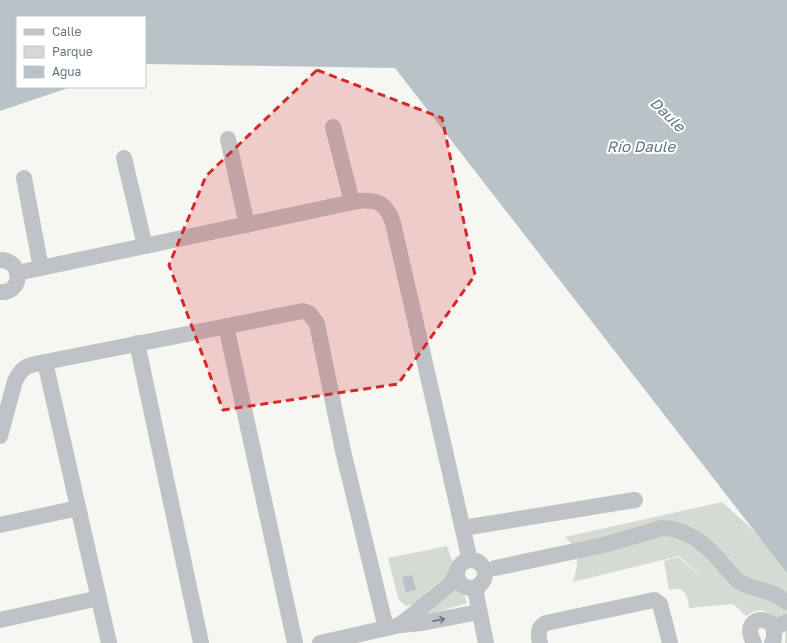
<svg xmlns="http://www.w3.org/2000/svg" width="787" height="643" viewBox="0 0 787 643" font-family="'Golos Text',sans-serif">
<rect width="100%" height="100%" fill="#f6f6f2"/>
<!-- green -->
<g fill="#d5dbd2">
<path d="M722 502 776 551 787 569V643H785C787 627 783 622 770 615 767 613 764 611 761 610 755 610 751 613 746 616L733 604 689 608C688 594 684 586 669 590L664 561 678 557 712 586 679 556 573 582C579 562 580 552 565 537Z"/>
<polygon points="447,546 453,563 447,575 413,604 406,606 402,603 398,598 388,558"/>
<polygon points="457,589 464,594 467,603 423,616"/>
</g>
<!-- water -->
<g fill="#b8c2c7">
<polygon points="0,0 787,0 787,573 395,68 145,64 145,17 17,17 17,87 71,87 0,111"/>
<polygon points="412,575 416,590 406,592 402,577"/>
</g>
<g fill="none" stroke-linecap="round" stroke-linejoin="round">
<!-- minor -->
<g stroke="#bfc3c6" stroke-width="16">
<polyline points="333,127 352,202"/>
<polyline points="228,139 247,225"/>
<polyline points="124,158 145,246"/>
<polyline points="24,178 41,268"/>
<path d="M0 260C24 260 23 294 0 292"/>
<path d="M17 273 358 201C378 199 387 204 393 223L468 552"/>
<polyline points="226,326 295,643"/>
<polyline points="137,343 201,643"/>
<path d="M0 436 15 381C23 365 29 365 45 362"/>
<polyline points="0,525 78,508"/>
<polyline points="463,528 635,500"/>
<circle cx="471" cy="574" r="14"/>
<path d="M495 568 604 545 662 528C685 528 706 544 721 562 727 569 732 576 740 582 750 588 761 589 771 593 777 595 782 599 787 602"/>
<polyline points="480,584 477,588 476,594 486,643"/>
<polyline points="0,620 99,598"/>
<polyline points="400,625 450,584 457,572"/>
<polyline points="774,628 787,622"/>
<polyline points="109,643 45,362 303,311 309,313 317,324 343,451 386,628"/>
<polyline points="320,643 400,625 422,623 479,612"/>
<path d="M540 643C538 635 537 627 546 623L654 600 660 604 670 643"/>
<path d="M754 643C752 639 750 635 750 630 752 616 769 618 774 628V639L772 643"/>
</g>
</g>
<!-- one-way arrows -->
<defs><path id="oneway-shaft" d="M-6 0H5M1.5-3L5.5 0L1.5 3" fill="none" stroke-width="1.6" stroke-linecap="round" stroke-linejoin="round"/></defs>
<use stroke="#667582" href="#oneway-shaft" transform="translate(439 620) rotate(-11)"/>
<!-- marked area -->
<path fill="#d62828" fill-opacity="0.2" stroke="#d62828" stroke-width="3" stroke-dasharray="8 5" stroke-linejoin="round" d="M317 70 442 118 475 275 398 384 223 410 169 265 206 176Z"/>
<g text-anchor="middle" dominant-baseline="central" stroke-width="4" stroke-linejoin="round" paint-order="stroke">
<!-- water labels -->
<g font-size="15" font-style="italic" fill="#62777f" stroke="#fff">
<text transform="translate(668 114) rotate(44)">Daule</text>
<text x="641" y="146">Río Daule</text>
</g>
</g>
<!-- legend -->
<rect x="16" y="16" width="130" height="72" fill="#ffffff" stroke="#c2c8cd"/>
<rect x="24" y="29" width="20" height="6" fill="#bfc3c6" stroke="#c2c8cd"/>
<text x="52" y="36" font-size="12" fill="#667582">Calle</text>
<rect x="24" y="46" width="20" height="12" fill="#d5dbd2" stroke="#c2c8cd"/>
<text x="52" y="56" font-size="12" fill="#667582">Parque</text>
<rect x="24" y="66" width="20" height="12" fill="#b8c2c7" stroke="#c2c8cd"/>
<text x="52" y="76" font-size="12" fill="#667582">Agua</text>
</svg>
